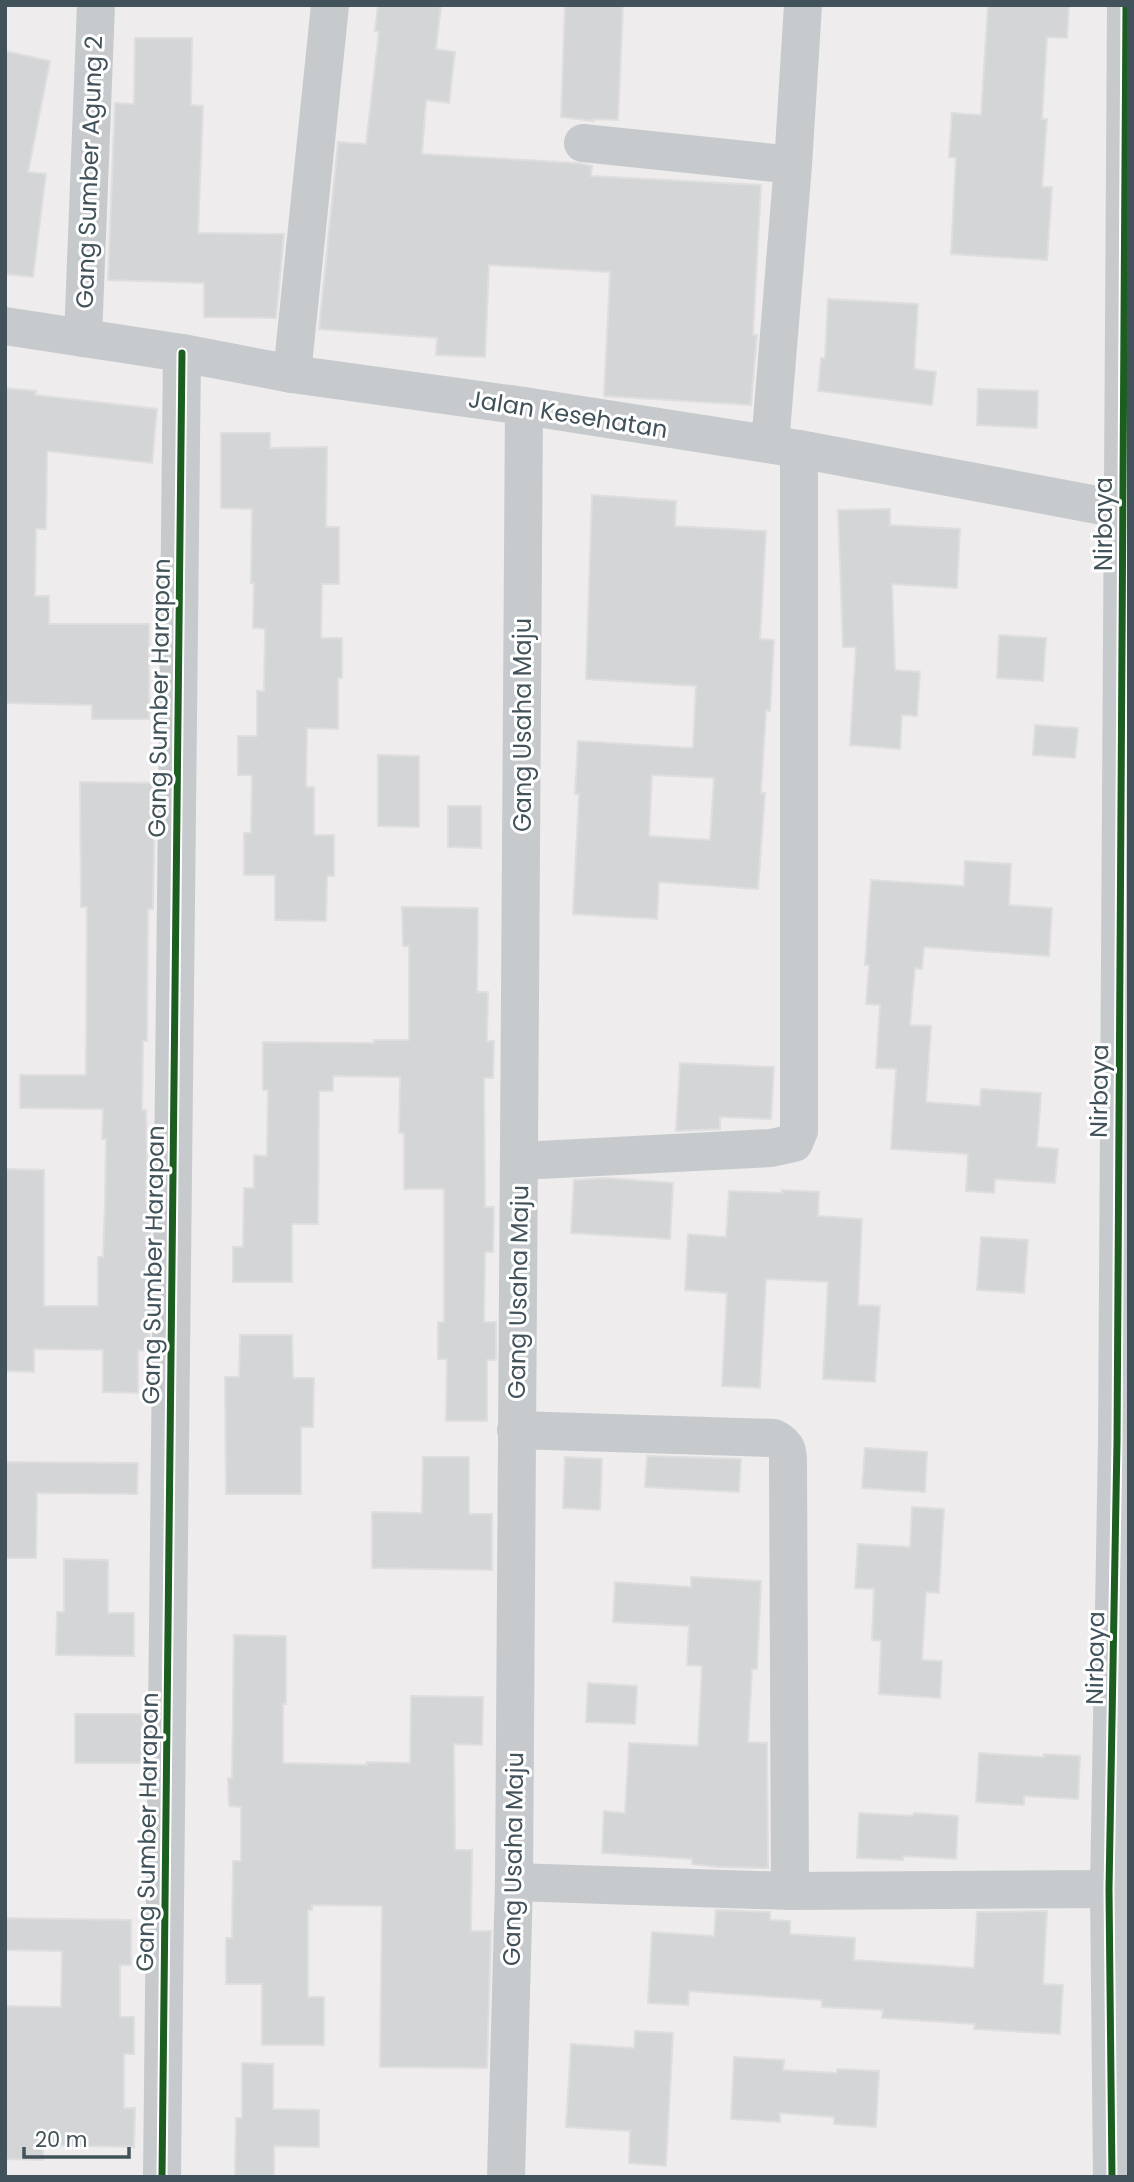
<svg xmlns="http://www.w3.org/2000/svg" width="1134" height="2182" viewBox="0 0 1134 2182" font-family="Poppins,sans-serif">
<rect width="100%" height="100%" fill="#eeecec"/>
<!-- building -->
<g fill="#d4d5d7" stroke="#dfdedf" stroke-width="2" fill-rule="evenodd">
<polygon points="378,5 441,5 436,49 455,52 449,103 426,100 422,154 577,163 592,166 591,176 761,185 753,335 757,335 751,405 604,396 610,272 489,265 485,357 436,355 437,338 319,329 338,142 366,144 379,32 375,31"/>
<polygon points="565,5 623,5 618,120 594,119 594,121 561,117"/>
<polygon points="988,5 1069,5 1067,38 1047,37 1042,119 1047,119 1042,187 1052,187 1047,260 951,254 956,158 949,157 952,113 981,115"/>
<polygon points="135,38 192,38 191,105 203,106 198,233 284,234 276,318 204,317 204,283 108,280 115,103 134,104"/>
<polygon points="5,51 50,61 28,172 46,174 33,277 5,274"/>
<polygon points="828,299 918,304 914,369 936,372 932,405 818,391 821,358 825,358"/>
<polygon points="5,388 36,391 35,395 157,409 152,463 47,451 46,529 36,529 35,596 49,596 49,624 149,624 149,719 92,719 92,705 5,703"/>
<polygon points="978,389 1038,391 1037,428 977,425"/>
<polygon points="221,433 270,433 270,448 327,447 326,527 339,527 339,584 322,584 321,638 342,638 342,678 338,678 338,729 307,728 306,787 314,787 314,835 334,835 334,876 327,876 326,921 275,920 275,875 244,875 244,833 251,833 252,775 238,775 238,736 257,736 257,691 264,691 265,629 253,628 254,583 251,583 252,509 221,508"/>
<path d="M592 495 676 501 675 526 766 531 760 639 774 640 770 711 766 710 761 793H765L758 889 659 882 657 919 573 914 579 794H575L578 741 693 748 696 686 586 679ZM652 775 714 778 710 840 649 836Z"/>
<polygon points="890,509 890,525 960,529 957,588 892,584 895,670 920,672 917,716 902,715 900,749 850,745 856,647 843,647 838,510"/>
<polygon points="999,635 1046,638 1043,681 997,678"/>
<polygon points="1035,725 1078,728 1075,758 1033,755"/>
<polygon points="378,755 419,756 419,827 378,826"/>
<polygon points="80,782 155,783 153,909 148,909 147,1041 143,1041 142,1110 146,1110 147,1150 146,1203 150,1203 150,1245 147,1245 146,1307 150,1307 149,1351 138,1350 138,1393 103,1392 103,1350 34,1349 34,1372 5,1371 5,1169 44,1170 44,1306 98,1306 98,1257 103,1257 105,1203 106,1139 102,1139 103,1109 20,1108 20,1075 86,1075 87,907 81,907"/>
<polygon points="448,806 481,806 481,848 448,847"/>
<polygon points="965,861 1011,864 1009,905 1052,908 1049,956 924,947 922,969 915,968 910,1025 931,1026 926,1102 980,1106 981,1089 1041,1093 1037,1147 1058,1149 1055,1183 995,1179 994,1193 966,1191 968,1154 891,1149 896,1069 876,1068 880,1005 866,1004 869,965 865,965 871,880 964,886"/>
<polygon points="402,907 478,908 477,992 488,992 487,1041 494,1041 493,1078 484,1078 485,1207 494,1207 493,1252 485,1252 484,1322 496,1322 496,1360 487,1360 487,1421 446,1421 447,1359 438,1359 438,1322 444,1322 444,1189 404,1189 404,1133 399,1133 400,1077 333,1076 333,1091 319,1091 318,1224 292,1224 292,1282 233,1282 233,1247 243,1247 244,1188 254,1188 254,1155 267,1156 268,1090 263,1090 263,1042 374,1043 374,1040 409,1040 409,946 403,946"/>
<polygon points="680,1063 774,1067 771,1119 720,1117 720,1129 676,1131"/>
<polygon points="605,1178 673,1183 670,1239 571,1233 574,1180"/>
<polygon points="782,1190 819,1192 818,1216 862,1219 858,1305 880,1306 875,1382 823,1379 828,1282 766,1279 760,1388 722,1386 727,1293 685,1290 688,1234 726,1237 729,1191 782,1193"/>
<polygon points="981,1237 1028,1240 1024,1293 977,1290"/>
<polygon points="240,1335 292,1335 293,1378 314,1378 313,1427 301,1427 301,1494 226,1494 225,1377 239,1377"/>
<polygon points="865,1448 927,1452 925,1492 862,1488"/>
<polygon points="647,1456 741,1459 739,1492 645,1487"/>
<polygon points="423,1457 469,1457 469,1514 492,1514 492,1570 372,1568 372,1512 422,1513"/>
<polygon points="565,1457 602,1459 600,1510 563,1508"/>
<polygon points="5,1462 138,1463 137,1494 37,1493 36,1558 5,1558"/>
<polygon points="912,1507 944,1509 939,1593 926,1592 922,1660 942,1661 940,1698 879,1694 881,1641 872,1640 874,1589 855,1588 858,1544 910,1547"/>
<polygon points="64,1559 108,1560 108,1613 134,1613 134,1656 56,1655 57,1612 64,1612"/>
<polygon points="691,1577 761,1581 757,1669 752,1669 748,1742 767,1743 768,1868 718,1867 692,1864 692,1859 602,1853 604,1811 625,1813 629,1743 698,1746 702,1666 687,1665 689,1626 613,1622 615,1582 691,1587"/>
<polygon points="234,1635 286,1636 286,1704 283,1704 283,1763 367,1765 367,1762 410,1763 411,1696 483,1697 482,1745 454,1744 455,1850 472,1850 471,1931 491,1931 487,2068 380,2067 382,1906 312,1905 312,1910 308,1910 308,1997 324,1997 324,2045 262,2045 262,1984 226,1984 226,1938 232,1938 233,1861 241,1861 241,1807 229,1806 228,1778 232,1778"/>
<polygon points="588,1683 637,1686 635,1724 586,1722"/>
<rect x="75" y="1714" width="69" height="49"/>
<polygon points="979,1753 1044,1757 1044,1754 1080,1756 1078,1799 1024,1796 1024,1805 976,1802"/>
<polygon points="859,1813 913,1816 914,1813 958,1816 956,1859 903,1856 903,1860 857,1858"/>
<polygon points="716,1910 770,1912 770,1920 790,1921 790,1934 855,1938 854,1960 974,1968 977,1912 1047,1911 1043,1984 1063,1985 1060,2034 974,2029 975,2024 882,2018 883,2010 822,2007 822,2000 689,1991 688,2005 648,2003 652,1932 714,1936"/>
<polygon points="5,1918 131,1920 131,1965 120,1965 120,2017 134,2017 134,2054 124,2054 124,2108 135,2108 134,2147 43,2145 43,2160 5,2159 5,2006 61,2007 62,1951 5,1950"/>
<polygon points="635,2031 673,2033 666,2166 629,2163 630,2131 566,2127 571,2044 634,2048"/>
<polygon points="734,2057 784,2060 783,2070 837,2073 837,2069 879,2071 876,2127 834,2124 834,2117 780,2113 780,2122 731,2119"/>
<polygon points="242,2063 273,2064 273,2109 319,2110 319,2147 274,2146 274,2177 235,2177 236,2118 242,2118"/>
</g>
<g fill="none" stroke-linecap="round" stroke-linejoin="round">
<!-- minor -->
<g stroke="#c6cacc" stroke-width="38">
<polyline points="583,143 793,165"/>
<polyline points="5,326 182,353 292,374 524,406 799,449 1129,511"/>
<polyline points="83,338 96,5"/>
<polyline points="292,374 330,5"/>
<polyline points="770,444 793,165 803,5"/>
<polyline points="520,1161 771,1148 794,1143 799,1131 799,449"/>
<path d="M516 1430 774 1438C789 1446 788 1452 788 1467L790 1891"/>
<polyline points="514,1882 790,1891 1109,1889"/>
<polyline points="162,2177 182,353"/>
<polyline points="506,2177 514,1882 524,406"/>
<polyline points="1112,2177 1109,1889 1117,1442 1126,5"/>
</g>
<!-- cycleway casing -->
<g stroke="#fff" stroke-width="11">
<g id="cycleway">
<polyline points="162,2177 182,353"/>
<polyline points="1112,2177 1109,1889 1117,1442 1126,5"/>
</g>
</g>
<!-- cycleway -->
<use href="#cycleway" stroke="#1b5e20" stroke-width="7"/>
</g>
<g text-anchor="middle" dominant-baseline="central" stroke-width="6" stroke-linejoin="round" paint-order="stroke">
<!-- street labels -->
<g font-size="24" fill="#42525a" stroke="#fff">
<text transform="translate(89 172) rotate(-88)">Gang Sumber Agung 2</text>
<text transform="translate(568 414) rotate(9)">Jalan Kesehatan</text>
<text transform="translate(1103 524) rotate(-90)">Nirbaya</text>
<text transform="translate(159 698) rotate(-89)">Gang Sumber Harapan</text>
<text transform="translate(522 725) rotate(-90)">Gang Usaha Maju</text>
<text transform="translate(1099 1091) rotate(-89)">Nirbaya</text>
<text transform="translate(153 1265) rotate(-89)">Gang Sumber Harapan</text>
<text transform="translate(518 1292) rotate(-89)">Gang Usaha Maju</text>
<text transform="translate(1095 1658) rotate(-89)">Nirbaya</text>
<text transform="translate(147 1832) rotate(-89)">Gang Sumber Harapan</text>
<text transform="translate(513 1859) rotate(-89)">Gang Usaha Maju</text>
</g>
</g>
<!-- border -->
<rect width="1134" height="2182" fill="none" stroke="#42525a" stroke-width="14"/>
<!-- scale -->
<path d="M24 2147v10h105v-10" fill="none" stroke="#42525a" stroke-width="3.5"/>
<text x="35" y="2147" font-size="21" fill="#42525a" stroke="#ffffff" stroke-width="5" paint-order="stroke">20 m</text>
</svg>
